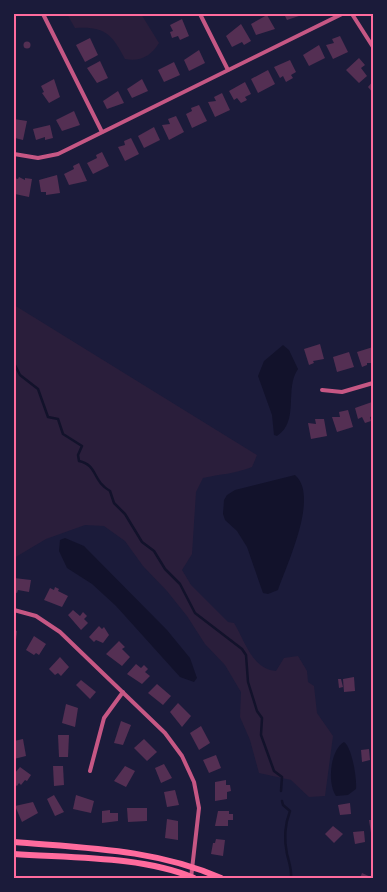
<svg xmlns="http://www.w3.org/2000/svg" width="387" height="892" viewBox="0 0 387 892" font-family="Manrope,sans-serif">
<rect width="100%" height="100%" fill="#1b1b3a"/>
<!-- green -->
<g fill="#2a1e3b">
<path d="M67 14H141L159 43C151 56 140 62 125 59 112 34 105 26 75 28Z"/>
<path d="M14 305 257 455 252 467C235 474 220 474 203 478L196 492 192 554 182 570 191 585 228 622 234 623C245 641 252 669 276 671L284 658 298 656 307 671 308 682 314 686 317 713 333 736 325 796 309 797 291 780 259 773 250 740 240 717 241 692 225 665 205 644 187 616 167 591 143 566 125 541 104 526 85 525 46 539 14 558Z"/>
</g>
<!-- water -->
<g fill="#12122b">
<path d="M283 345 289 350 298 369C284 389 300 421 277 436L274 435 272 415 258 376 264 361Z"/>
<path d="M295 475C320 496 286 566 278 590L268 594 263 593 247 547 237 531 225 520 223 514 224 500 227 495 235 490Z"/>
<polygon points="65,538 84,546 167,630 190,658 197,678 194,682 180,677 116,606 92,584 67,568 59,551 60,540"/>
<path d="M344 742C352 747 357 779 356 789L348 795 336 796C327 783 330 750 344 742Z"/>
</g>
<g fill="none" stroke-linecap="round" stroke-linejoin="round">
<!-- stream -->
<g stroke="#12122b" stroke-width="2.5">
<path d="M14 363 20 375 38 389 48 417 58 419 63 434 82 446 78 455 79 461C98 465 92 481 110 491L114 503 125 514 142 542 154 551 165 569 180 584 195 613 242 649 246 655 248 682 257 711 262 718 261 735 274 771 282 777 281 791"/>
<path d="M282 801 283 805 290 811C285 824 284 840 287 854 289 862 292 870 291 878"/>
</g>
</g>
<!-- building -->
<g fill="#542f53">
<polygon points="284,14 305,14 287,20"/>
<polygon points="267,15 275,29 256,35 251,24"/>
<polygon points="182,19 189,36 180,40 178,36 172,38 170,32 173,31 170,25"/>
<polygon points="241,24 251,41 244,45 242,42 232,47 226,36"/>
<polygon points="340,36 348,52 333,59 326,45 334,43 332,39"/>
<polygon points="90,38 98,55 85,62 76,45"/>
<circle cx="27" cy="45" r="3.5"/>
<polygon points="319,45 325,58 309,66 303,55"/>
<polygon points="199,50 205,63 189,71 184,60"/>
<polygon points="359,58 365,65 361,68 367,76 359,83 346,70"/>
<polygon points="290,60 296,72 291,75 293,78 286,82 283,76 280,78 274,67"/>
<polygon points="100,61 108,78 97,83 87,68"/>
<polygon points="174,62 180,75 164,82 158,70"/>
<polygon points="268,70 275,84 258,93 251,79"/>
<polygon points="54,79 60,97 49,103 42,93 44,92 41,86"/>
<polygon points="142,79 148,91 132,98 127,89"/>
<polygon points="373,81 373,93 368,87"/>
<polygon points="245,82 251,94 245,97 247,100 241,103 237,98 234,100 229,91"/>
<polygon points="118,91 124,103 107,109 103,101"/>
<polygon points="222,93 230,110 215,117 208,102 216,101 214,97"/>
<polygon points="199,105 207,121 192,128 186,114 192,111 191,108"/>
<polygon points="74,111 80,125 62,131 56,120"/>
<polygon points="176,116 184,132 169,140 162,125 170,124 168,119"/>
<polygon points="14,119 27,121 23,140 15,138 16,135 14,135"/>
<polygon points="50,125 53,138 45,140 45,137 36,140 33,129"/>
<polygon points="154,127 160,140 144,148 138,136"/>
<polygon points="131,138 139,154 125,161 118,147 125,145 124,141"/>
<polygon points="102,152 109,166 93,174 87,163 97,158 96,155"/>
<polygon points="79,163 87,181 69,185 64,174 74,169 73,166"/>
<polygon points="57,175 60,193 46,195 46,192 41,192 39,180"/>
<polygon points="19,177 25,180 25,178 32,179 29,197 15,194 14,178 18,179"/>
<polygon points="320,344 324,359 313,361 314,363 309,365 304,349"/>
<polygon points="373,347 373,363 367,363 367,365 362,367 357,352"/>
<polygon points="349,352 354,367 337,372 333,357"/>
<polygon points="372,402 373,416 370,417 371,421 365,423 362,417 358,419 355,408"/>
<polygon points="348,410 353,427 337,432 332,417 340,417 339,412"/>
<polygon points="315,419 324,419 327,436 311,439 308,423 316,424"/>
<polygon points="14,578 31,580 29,592 18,590 17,593 14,592"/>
<polygon points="55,587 59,589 58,591 68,596 62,607 44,600 50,588 54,590"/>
<polygon points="73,610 80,616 83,612 87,616 84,619 88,623 81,630 68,615"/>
<polygon points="99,626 102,629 104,627 109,635 103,643 96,640 94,642 89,637"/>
<polygon points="14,630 17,631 16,640 14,640"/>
<polygon points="34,636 46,644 39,655 36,653 34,655 26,650"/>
<polygon points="119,641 125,647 122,649 130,657 122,666 106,654"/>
<polygon points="60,657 69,667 61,676 58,673 55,675 49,669"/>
<polygon points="136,664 141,668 144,665 148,669 145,672 150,676 142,684 127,674"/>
<polygon points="354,677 355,691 344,692 343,679"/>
<polygon points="338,679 341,679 343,687 339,688"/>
<polygon points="81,680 96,692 90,699 76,685"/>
<polygon points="157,684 171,696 163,705 148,693"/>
<polygon points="178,703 191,716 182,727 170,712"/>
<polygon points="66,704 78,708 75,727 62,723"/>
<polygon points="121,721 131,725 123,745 114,743"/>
<polygon points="201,726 210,743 199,750 190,733"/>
<polygon points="58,735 69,735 68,757 59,757"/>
<polygon points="23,739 26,756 14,759 14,741"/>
<polygon points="144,739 157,752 147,761 134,748"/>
<polygon points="369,749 370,760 362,762 361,750"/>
<polygon points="216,755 221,768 209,773 203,760"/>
<polygon points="164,764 172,778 161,783 155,768"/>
<polygon points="53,766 63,766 64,785 54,786"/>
<polygon points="125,766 135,771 126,787 114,781"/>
<polygon points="20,767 31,775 27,781 25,780 21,785 19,783 17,786 14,784 14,774"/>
<polygon points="226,780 226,785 230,785 231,791 227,792 227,799 215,801 215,782"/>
<polygon points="175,790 179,805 167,807 164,792"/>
<polygon points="54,795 64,812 55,816 47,799"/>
<polygon points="76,795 94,801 91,813 73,809"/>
<polygon points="33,802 38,813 22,822 15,806"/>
<polygon points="350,803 351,814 340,815 338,805"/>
<polygon points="127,808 147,808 147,821 128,822"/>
<polygon points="110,810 110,813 118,813 118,821 102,823 102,811"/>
<polygon points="218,811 229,811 229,814 233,814 233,820 228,820 228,826 215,826"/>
<polygon points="167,819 178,821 178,840 165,838"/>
<polygon points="369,820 373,820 373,833 371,833"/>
<polygon points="333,826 343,834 334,843 325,834"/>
<polygon points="364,831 365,842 355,844 353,832"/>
<polygon points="216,839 225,840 223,856 211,854 213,843 215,843"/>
<polygon points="362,873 373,878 360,878"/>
</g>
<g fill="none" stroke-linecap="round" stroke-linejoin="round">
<!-- minor -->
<g stroke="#c65784" stroke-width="4">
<polyline points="43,14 102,132"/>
<polyline points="200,14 228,70"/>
<polyline points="352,14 373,47"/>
<polyline points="14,154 38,158 58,154 342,14"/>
<polyline points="322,390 342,392 373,383"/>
<polyline points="14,610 36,616 60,632 165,733 182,756 194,782 199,808 191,878"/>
<polyline points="90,771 104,718 123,692"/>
</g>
<!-- primary -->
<g stroke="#ff6b9d" stroke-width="6">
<path d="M14 842C85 848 155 849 221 878"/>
<path d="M14 854C70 858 142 856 194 878"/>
</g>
</g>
<!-- border -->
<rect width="387" height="892" fill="none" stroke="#1b1b3a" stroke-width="30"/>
<rect x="15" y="15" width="357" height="862" fill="none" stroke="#ff6b9d" stroke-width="2"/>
</svg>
